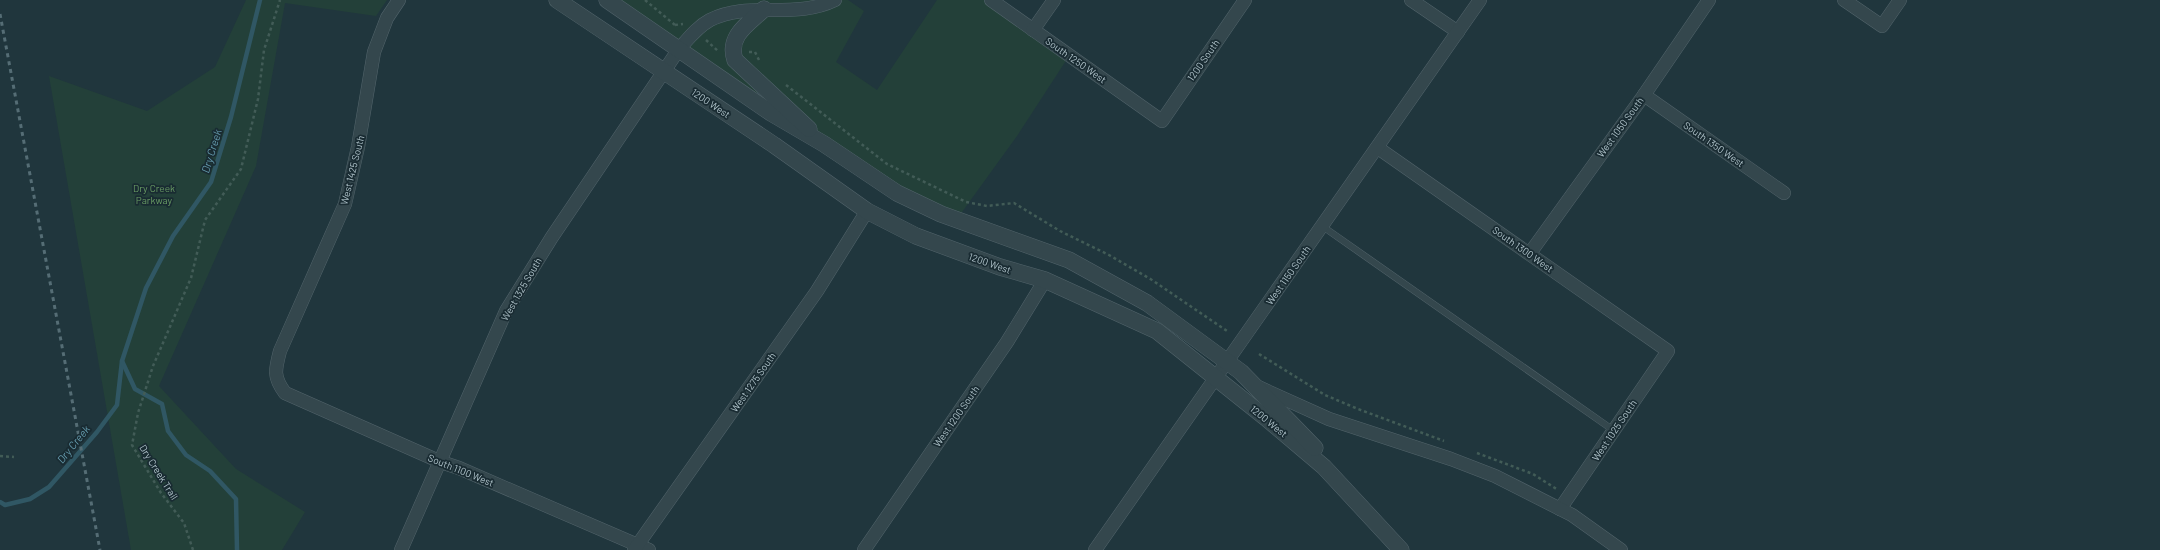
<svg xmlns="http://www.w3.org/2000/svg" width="2160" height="550" viewBox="0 0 2160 550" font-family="Barlow,sans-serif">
<rect width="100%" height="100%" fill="#20363d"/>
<!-- green -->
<g fill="#234039">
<polygon points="246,0 387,0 376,16 285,3 256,166 159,386 236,469 305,512 282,550 131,550 49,76 147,111 215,67"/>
<polygon points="607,0 848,0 864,11 836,62 877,90 937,0 991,0 1069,56 1017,136 957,219 867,174 767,91 744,95"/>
</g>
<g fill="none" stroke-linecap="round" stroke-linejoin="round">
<!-- stream -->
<g stroke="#305764" stroke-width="4.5">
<polyline points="0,502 5,505 30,499 49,487 97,432 117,405 122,361"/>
<polyline points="237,550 236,499 210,471 186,455 168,431 162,404 135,389 122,361 146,288 173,236 211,182 231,117 260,0"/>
</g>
<!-- service casing -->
<g stroke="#52646b" stroke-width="7">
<polyline id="service" points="1322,226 1613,430"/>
</g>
<!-- minor casing -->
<g stroke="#52646b" stroke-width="14">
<g id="minor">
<path d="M399 0 387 18 374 52 358 147 345 204 280 351C275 370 273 377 285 393L441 462 459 468 649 550"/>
<polyline points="991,0 1162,121 1245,0"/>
<polyline points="1411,0 1458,32"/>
<polyline points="1844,0 1882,26 1900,0"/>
<polyline points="1033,30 1054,0"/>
<polyline points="1644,95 1784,193"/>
<polyline points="1378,148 1668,351 1560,509"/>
<polyline points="1530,253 1644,95 1709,0"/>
<polyline points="1256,386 1329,419 1451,459 1495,476 1572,515 1621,550"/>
<path d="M401 550 506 311 552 237 679 49C688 39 697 27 710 20 750 0 794 20 835 0"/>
<polyline points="634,550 817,291 867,211"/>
<polyline points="864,550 1007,342 1045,280"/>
<polyline points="1095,550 1480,0"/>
</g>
</g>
<!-- tertiary casing -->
<g stroke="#52646b" stroke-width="17">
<g id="tertiary">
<polyline points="557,0 774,145 867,211 916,236 1000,267 1045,280 1157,331 1266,418 1324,467 1401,550"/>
<polyline points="607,0 771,113 824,144 897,193 941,214 1069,260 1147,303 1241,372 1315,448"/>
<path d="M764 9C748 24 727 36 735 60L809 129"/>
</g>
</g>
<!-- path -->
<g stroke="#425c57" stroke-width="2.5" stroke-dasharray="3 3" stroke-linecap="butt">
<polyline points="645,0 675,25"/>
<polyline points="675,25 683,24"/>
<polyline points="706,40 718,51"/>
<polyline points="749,52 755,52 759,60"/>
<polyline points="786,85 887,164 966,202 987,206 1014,203 1060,231 1109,255 1152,280 1227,331"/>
<polyline points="1259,354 1325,395 1358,409 1444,441"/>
<polyline points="1477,453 1533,474 1558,490"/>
<polyline points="0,456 14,457"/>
<polyline points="193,550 184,523 161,493 132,445 138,413 153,366 191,278 205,220 241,169 258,99 264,50 280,0"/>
</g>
<!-- service -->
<use href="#service" stroke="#34474d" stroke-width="6"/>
<!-- minor -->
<use href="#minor" stroke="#34474d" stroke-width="13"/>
<!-- tertiary -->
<use href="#tertiary" stroke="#34474d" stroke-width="16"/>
<!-- rail -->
<polyline stroke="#556d75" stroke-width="3" stroke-dasharray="4 4" stroke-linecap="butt" points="0,14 100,550"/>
</g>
<g text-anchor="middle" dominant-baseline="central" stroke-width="3.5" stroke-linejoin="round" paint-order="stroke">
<!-- street labels -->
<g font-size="10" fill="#afc2c9" stroke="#192b32">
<text transform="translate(1076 60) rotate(35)">South 1250 West</text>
<text transform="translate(1203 60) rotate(-55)">1200 South</text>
<text transform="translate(711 103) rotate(34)">1200 West</text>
<text transform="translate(1620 127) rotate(-54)">West 1050 South</text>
<text transform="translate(1714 144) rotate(35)">South 1350 West</text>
<text transform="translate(352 170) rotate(-76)">West 1425 South</text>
<text transform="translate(1523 249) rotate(35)">South 1300 West</text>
<text transform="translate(990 263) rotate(19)">1200 West</text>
<text transform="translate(1288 275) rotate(-55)">West 1150 South</text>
<text transform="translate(521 289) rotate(-60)">West 1325 South</text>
<text transform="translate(753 382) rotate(-55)">West 1275 South</text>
<text transform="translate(956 416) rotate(-55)">West 1200 South</text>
<text transform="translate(1269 421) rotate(39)">1200 West</text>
<text transform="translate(1614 430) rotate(-56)">West 1025 South</text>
<text transform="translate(461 470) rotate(22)">South 1100 West</text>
<text transform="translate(159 472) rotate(58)">Dry Creek Trail</text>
</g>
<!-- park labels -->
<g font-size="10" fill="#699c64" stroke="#192b32">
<text x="154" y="188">Dry Creek<tspan x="154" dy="12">Parkway</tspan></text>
</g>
<!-- water labels -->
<g font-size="11" font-style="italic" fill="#649aac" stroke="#192b32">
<text transform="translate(211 151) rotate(-73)">Dry Creek</text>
<text transform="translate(73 444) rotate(-51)">Dry Creek</text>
</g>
</g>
</svg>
